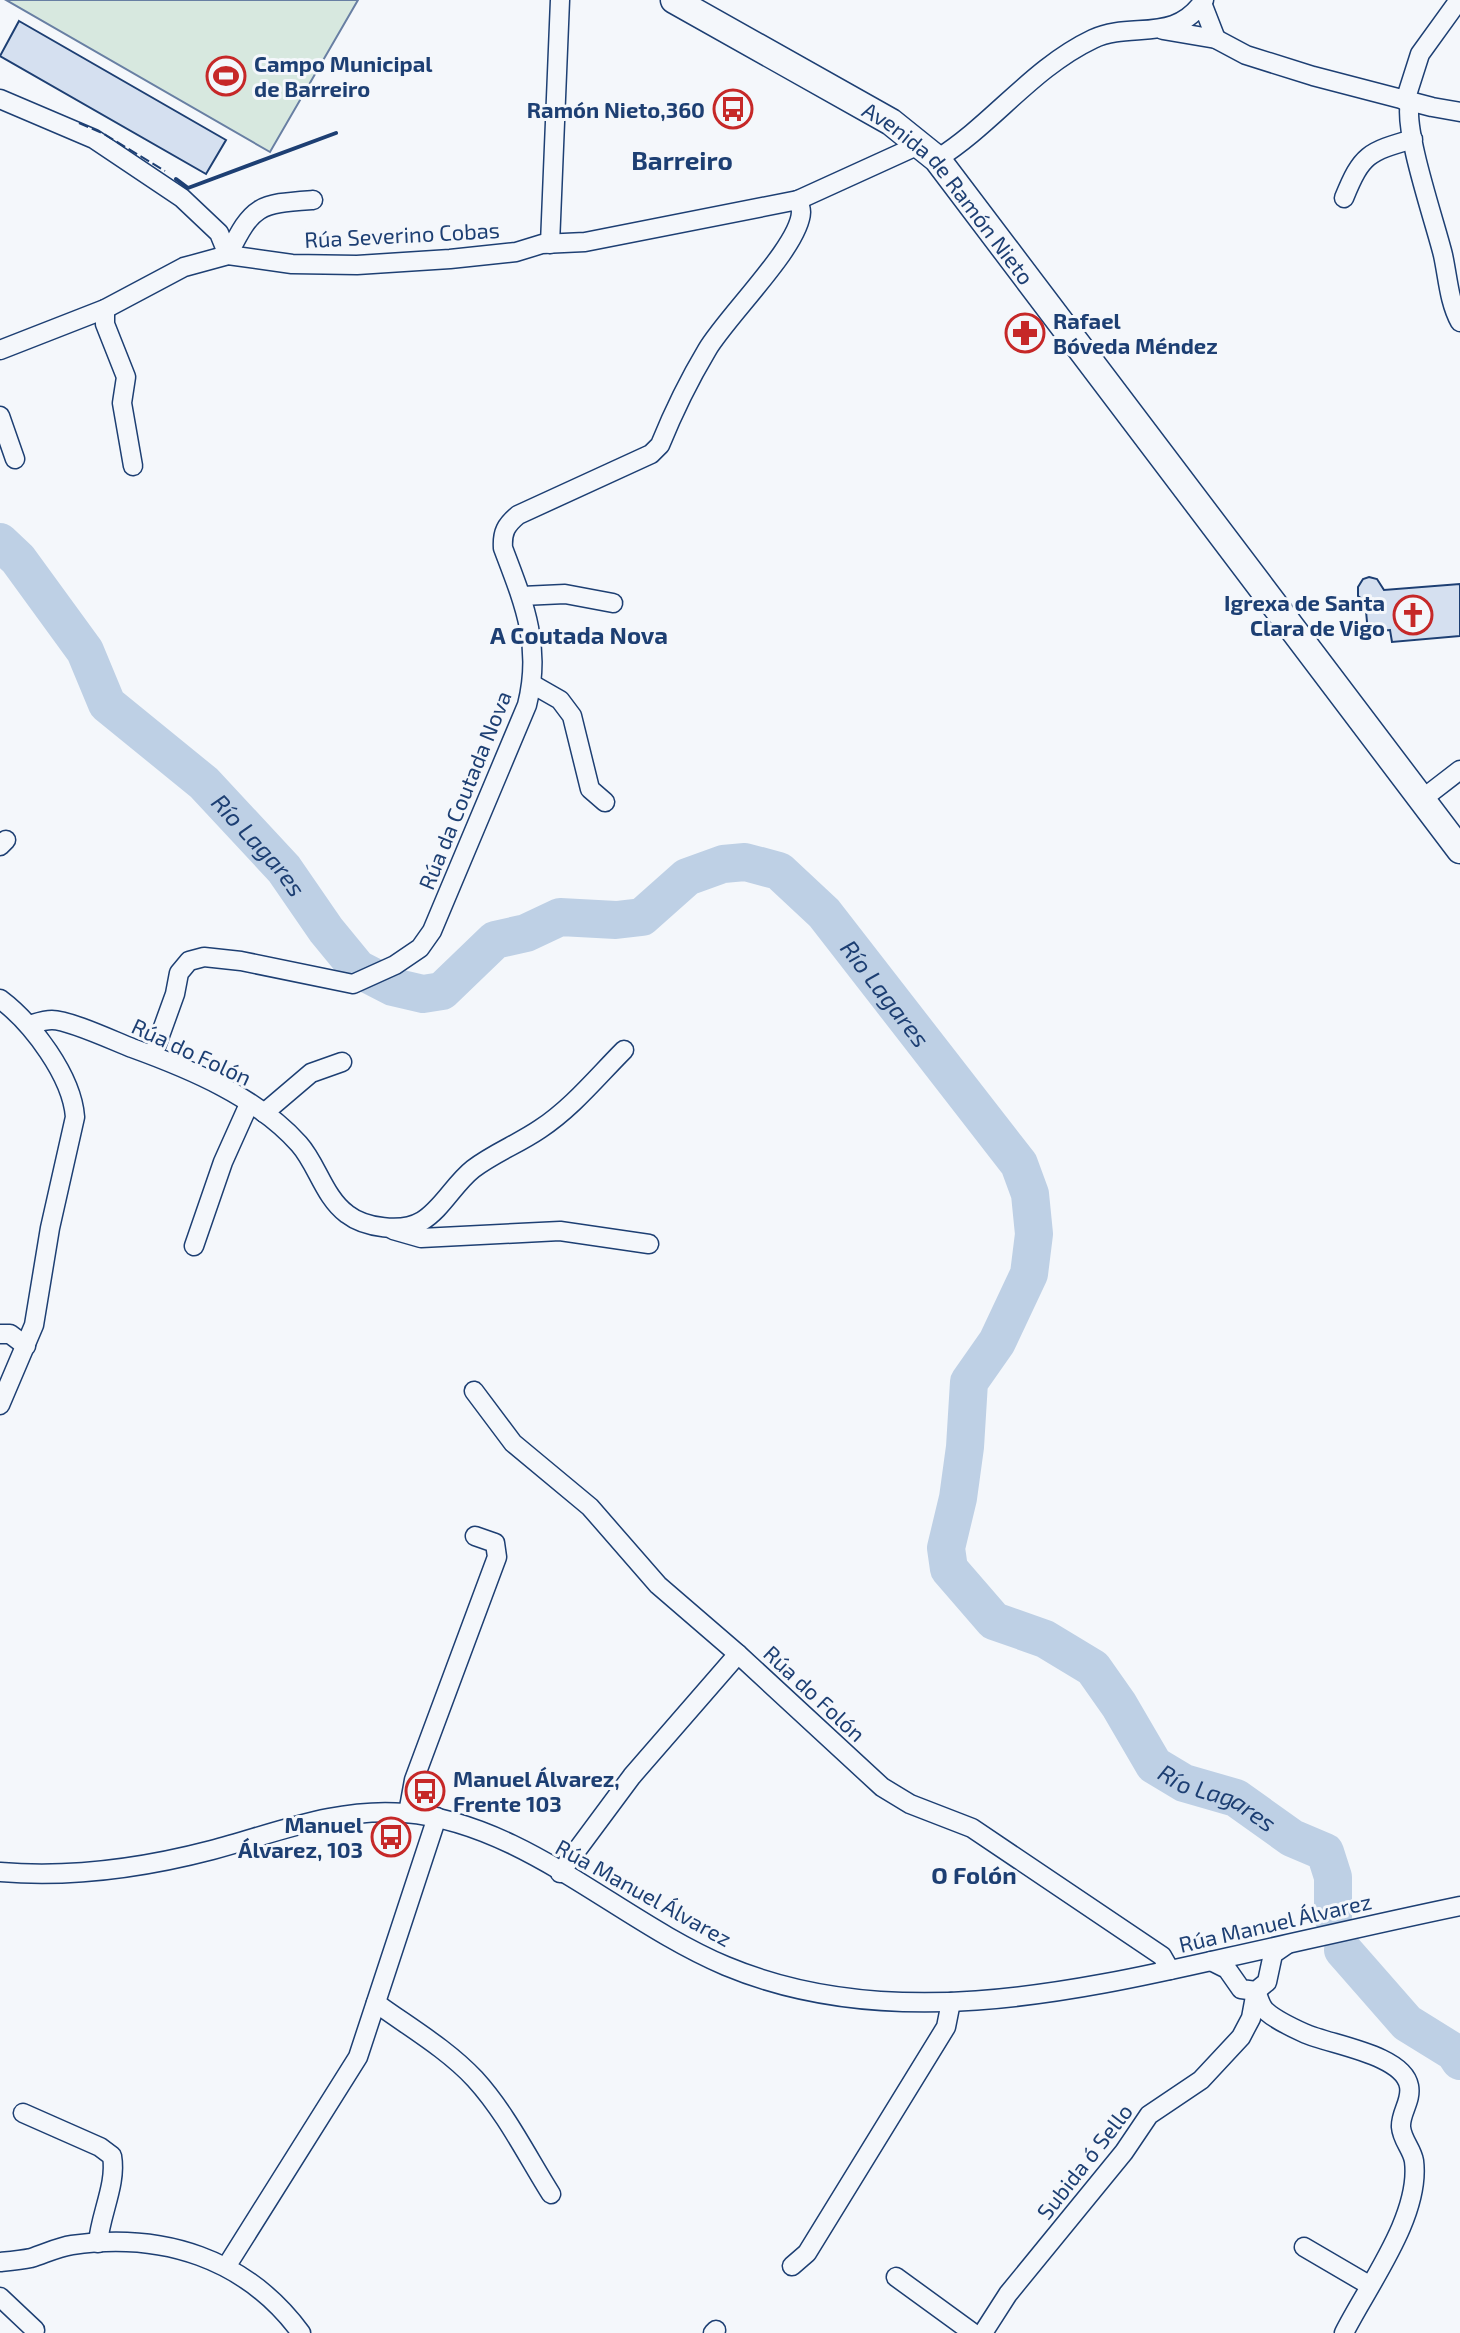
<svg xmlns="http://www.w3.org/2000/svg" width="1460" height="2333" viewBox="0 0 1460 2333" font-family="'Exo 2',sans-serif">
<rect width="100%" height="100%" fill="#f4f7fb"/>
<!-- green -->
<polygon fill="#d7e8df" stroke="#687fa3" stroke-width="2" points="6,0 358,0 270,152"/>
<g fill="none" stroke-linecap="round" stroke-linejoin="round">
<!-- river -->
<g stroke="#bed0e5" stroke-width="38">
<path id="s1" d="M0 542 18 559 85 651 107 704 204 783 284 869 326 930 358 969 393 987 423 994 442 991 495 940 526 933 560 917 616 920 642 917 687 877 723 864 745 862 779 871 824 913 1019 1164 1030 1194 1034 1234 1029 1274 997 1342 969 1382 965 1447 958 1498 946 1548 949 1569 994 1621 1045 1639 1093 1668 1119 1705 1154 1765 1184 1783 1236 1798 1292 1838 1325 1852 1333 1877V1917"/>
<polyline points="1343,1950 1407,2023 1454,2052 1460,2061"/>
</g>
</g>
<!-- building -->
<g fill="#d5e0f0" stroke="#1d3f73" stroke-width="2">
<polygon points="19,21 226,140 206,174 0,56"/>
<polygon points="1369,577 1377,579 1384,590 1460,584 1460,636 1392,642 1390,630 1368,632 1365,601 1358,596 1358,587 1363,579"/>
</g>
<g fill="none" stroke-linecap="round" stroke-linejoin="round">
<!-- street casing -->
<g stroke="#1d3f73" stroke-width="21">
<g id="street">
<polyline points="1202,3 1216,39"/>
<polyline points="1163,30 1216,39 1246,55 1313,76 1432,107 1460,112"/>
<polyline points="0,99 94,139 182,198 219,233 228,255"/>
<polyline points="1405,101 1420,54 1459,0"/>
<path d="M1410 102C1403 130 1435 222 1443 255 1448 278 1449 302 1460 322"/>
<path d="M937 159C993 124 1032 68 1093 39 1132 21 1175 44 1204 0"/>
<path d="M1344 198C1362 154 1368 152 1413 139"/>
<polyline points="550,244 560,0"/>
<path d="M228 255C253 204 259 204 313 200"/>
<polyline points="105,309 105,324 126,377 122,403 133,466"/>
<polyline points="0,350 105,309 184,267 228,255 292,264 357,265 450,259 516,252 542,244 585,242 798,200 921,144"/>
<polyline points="0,416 15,459"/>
<polyline points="522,596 565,594 613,603"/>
<polyline points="532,684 560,700 572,716 590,789 605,802"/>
<polyline points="1421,800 1460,770"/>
<polyline points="0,846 6,840"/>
<path d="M0 999C32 1023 72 1076 75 1117L50 1228 34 1325 0 1405"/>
<path d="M29 1025C36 1023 44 1020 52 1020 69 1020 114 1041 132 1048 190 1069 257 1097 299 1144 317 1164 324 1197 347 1214 365 1228 402 1233 422 1221 442 1209 454 1184 473 1169 494 1153 518 1144 540 1129 572 1108 597 1077 624 1050"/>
<path d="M153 1055 175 994 179 973 189 961 204 957 241 961 353 984 395 965 420 948 432 931 527 705C542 646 524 603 503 548 502 532 506 525 518 515L651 454 660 445C673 413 689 380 707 350 726 317 800 246 801 212 801 209 799 202 798 200"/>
<polyline points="264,1113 311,1073 342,1062"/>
<polyline points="393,1230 421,1238 560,1231 649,1244"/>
<polyline points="194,1246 223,1162 249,1104"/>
<polyline points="0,1334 10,1334 26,1346"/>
<polyline points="474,1391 513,1443 590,1507 658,1585 738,1654 882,1787 910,1804 972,1828 1162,1956 1170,1970"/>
<polyline points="408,1813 414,1780 497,1557 495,1543 475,1536"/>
<path d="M0 1872C71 1878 143 1868 212 1850 276 1833 337 1807 405 1813 524 1823 619 1921 726 1966 886 2033 1066 1994 1229 1957 1306 1940 1383 1922 1460 1906"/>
<polyline points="560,1873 632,1776 738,1654"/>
<polyline points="1211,1961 1227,1969 1241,1989 1256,1991 1267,1982 1273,1954 1286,1945"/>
<path d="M1256 1991C1259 1998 1261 2008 1267 2012 1276 2020 1293 2028 1304 2033 1330 2045 1403 2054 1409 2086 1412 2101 1400 2113 1401 2127 1402 2140 1412 2149 1414 2161 1421 2216 1368 2285 1344 2333"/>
<path d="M376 2003C409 2027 447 2049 475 2079 506 2113 527 2156 551 2194"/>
<path d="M23 2113 100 2147 112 2156C117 2184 100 2215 98 2243"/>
<polyline points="1304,2247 1369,2285"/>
<path d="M0 2262C10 2261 21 2260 31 2258 44 2254 58 2247 72 2245 162 2232 246 2258 301 2333"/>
<polyline points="792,2266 807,2253 946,2027 951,2002"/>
<polyline points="226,2267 358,2057 437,1817"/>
<polyline points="896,2277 973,2333"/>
<polyline points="0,2297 35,2330"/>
<polyline points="713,2333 716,2330"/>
<polyline points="983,2333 1008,2294 1124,2152 1149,2115 1201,2080 1241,2037 1251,2018 1256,1991"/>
</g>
</g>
<!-- secondary casing -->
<g stroke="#1d3f73" stroke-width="29">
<g id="secondary">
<path id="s2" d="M674 0 891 122 937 159 1460 850"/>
</g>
</g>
<!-- street -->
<use href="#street" stroke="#f4f7fb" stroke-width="18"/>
<!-- secondary -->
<use href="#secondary" stroke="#f4f7fb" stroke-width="26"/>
<!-- fence -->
<polyline stroke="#1d3f73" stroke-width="2" stroke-dasharray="10 4" stroke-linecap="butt" points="79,123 104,134 165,171"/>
<!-- wall -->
<polyline stroke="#1d3f73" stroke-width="4" points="176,179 188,188 336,133"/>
</g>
<!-- icons -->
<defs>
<g id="stadium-ring" transform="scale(2)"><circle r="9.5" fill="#f4f7fb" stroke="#c62828" stroke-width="1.5"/><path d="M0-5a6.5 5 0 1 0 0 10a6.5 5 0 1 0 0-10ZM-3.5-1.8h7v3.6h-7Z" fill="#c62828"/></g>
<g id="bus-ring" transform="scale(2)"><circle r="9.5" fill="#f4f7fb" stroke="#c62828" stroke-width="1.5"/><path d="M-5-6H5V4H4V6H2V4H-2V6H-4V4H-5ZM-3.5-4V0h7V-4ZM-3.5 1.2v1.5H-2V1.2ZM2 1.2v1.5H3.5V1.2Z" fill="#c62828"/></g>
<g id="pharmacy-ring" transform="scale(2)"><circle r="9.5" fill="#f4f7fb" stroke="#c62828" stroke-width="1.5"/><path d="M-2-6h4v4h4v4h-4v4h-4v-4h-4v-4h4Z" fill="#c62828"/></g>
<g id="church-ring" transform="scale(2)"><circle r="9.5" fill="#f4f7fb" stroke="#c62828" stroke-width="1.5"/><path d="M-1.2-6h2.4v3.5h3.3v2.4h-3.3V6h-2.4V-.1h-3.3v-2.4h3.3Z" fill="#c62828"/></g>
</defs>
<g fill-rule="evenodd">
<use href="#stadium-ring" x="226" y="76"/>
<use href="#bus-ring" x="733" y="109"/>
<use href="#pharmacy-ring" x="1025" y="333"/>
<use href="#church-ring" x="1413" y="615"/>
<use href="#bus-ring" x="425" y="1791"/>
<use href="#bus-ring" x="391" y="1837"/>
</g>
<g text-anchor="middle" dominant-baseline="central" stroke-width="6" stroke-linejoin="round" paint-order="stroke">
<!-- poi labels -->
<g font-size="22" font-weight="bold" fill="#1d3f73" stroke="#f4f7fb" text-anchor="start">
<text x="254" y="63">Campo Municipal<tspan x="254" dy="25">de Barreiro</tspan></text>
<text x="705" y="109" text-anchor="end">Ramón Nieto,360</text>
<text x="1053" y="320">Rafael<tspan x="1053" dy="25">Bóveda Méndez</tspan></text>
<text x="1385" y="602" text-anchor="end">Igrexa de Santa<tspan x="1385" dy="25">Clara de Vigo</tspan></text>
<text x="453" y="1778">Manuel Álvarez,<tspan x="453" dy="25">Frente 103</tspan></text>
<text x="363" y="1824" text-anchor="end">Manuel<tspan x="363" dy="25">Álvarez, 103</tspan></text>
</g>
<!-- street labels -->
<g font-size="22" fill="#1d3f73" stroke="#f4f7fb">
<text stroke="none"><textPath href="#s2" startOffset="340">Avenida de Ramón Nieto</textPath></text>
<text transform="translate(402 234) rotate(-3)">Rúa Severino Cobas</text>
<text transform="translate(464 790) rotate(-68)">Rúa da Coutada Nova</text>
<text transform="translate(192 1051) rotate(25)">Rúa do Folón</text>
<text transform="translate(815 1693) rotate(43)">Rúa do Folón</text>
<text transform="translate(644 1892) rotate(29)">Rúa Manuel Álvarez</text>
<text transform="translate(1275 1922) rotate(-13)">Rúa Manuel Álvarez</text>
<text transform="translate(1084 2161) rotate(-52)">Subida ó Sello</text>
</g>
<!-- neighbourhood labels -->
<g font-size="24" font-weight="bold" fill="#1d3f73" stroke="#f4f7fb">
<text x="579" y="634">A Coutada Nova</text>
<text x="974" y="1874">O Folón</text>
</g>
<!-- water labels -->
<g font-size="24" font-style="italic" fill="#1d3f73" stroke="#f4f7fb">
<text stroke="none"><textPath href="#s1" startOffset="404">Río Lagares</textPath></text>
<text stroke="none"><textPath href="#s1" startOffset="1196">Río Lagares</textPath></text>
<text stroke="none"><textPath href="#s1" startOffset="2204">Río Lagares</textPath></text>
</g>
<!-- quarter labels -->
<g font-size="26" font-weight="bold" fill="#1d3f73" stroke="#f4f7fb">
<text x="682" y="159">Barreiro</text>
</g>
</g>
</svg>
